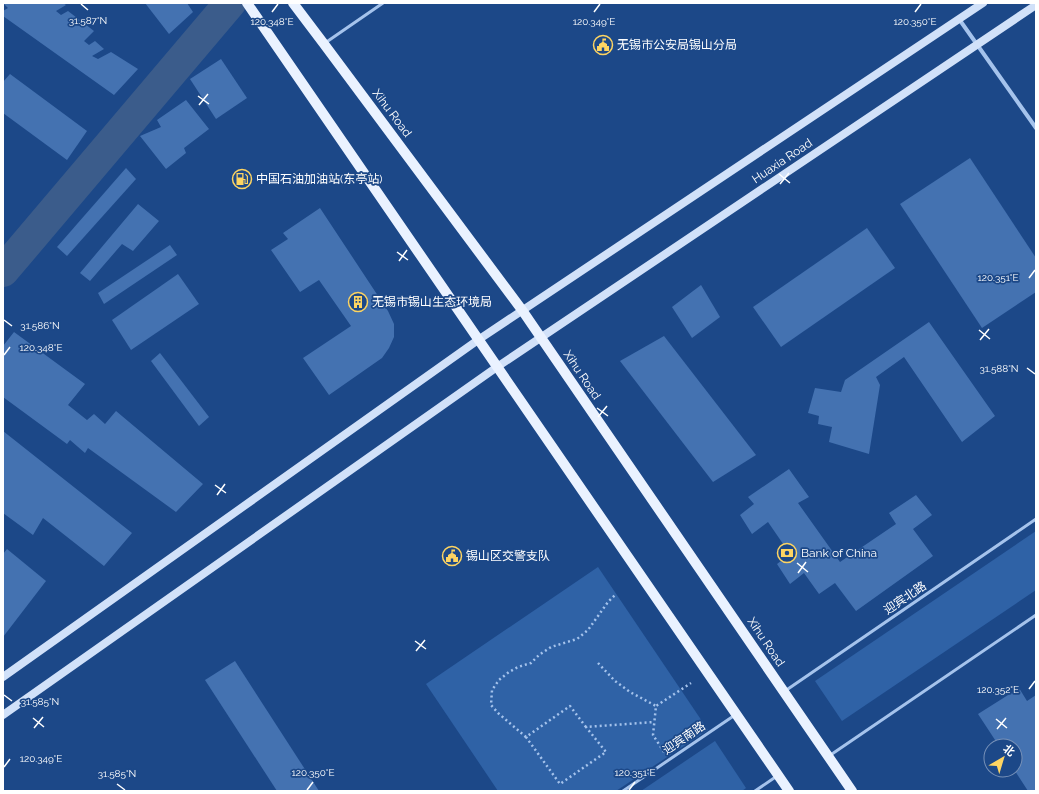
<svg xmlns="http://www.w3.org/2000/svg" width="1039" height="794" viewBox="0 0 1039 794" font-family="Raleway,'Noto Sans SC',sans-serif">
<rect width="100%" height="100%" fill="#1c4888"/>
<!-- green -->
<g fill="#2f62a6">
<polygon points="1036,531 1036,590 842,721 815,681"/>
<polygon points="598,567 708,730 616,791 498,791 426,684"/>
<polygon points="715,741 746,788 742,791 641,791"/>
</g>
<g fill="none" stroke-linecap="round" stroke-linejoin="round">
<!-- river -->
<polyline stroke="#3b5c8b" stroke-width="32" points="3,271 230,3"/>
</g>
<!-- building -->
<g fill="#4472b1">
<polygon points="3,3 63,3 66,5 56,11 61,15 68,11 94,31 84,41 89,45 95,41 104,49 92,56 98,59 111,52 138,69 114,95 3,16 3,11 8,8"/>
<polygon points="145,3 187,3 193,12 169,34"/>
<polygon points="221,59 247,98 216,119 190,79"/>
<polygon points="10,74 87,131 67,160 3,113 3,82"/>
<polygon points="186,100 209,129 184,148 186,153 166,169 140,136 161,127 157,120"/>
<polygon points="970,158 1036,258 1036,292 982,328 900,204"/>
<polygon points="126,168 136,179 67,256 57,247"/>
<polygon points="138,204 159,221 133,251 122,244 90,281 80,273"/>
<polygon points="320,208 388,311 394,324 394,337 389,348 382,358 329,395 303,358 351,326 319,280 300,292 271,250 288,239 283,233"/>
<polygon points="867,228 895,268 781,347 753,307"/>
<polygon points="170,245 177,255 104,304 98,293"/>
<polygon points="178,274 199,304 131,350 112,320"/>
<polygon points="701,285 720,317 692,338 672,307"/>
<polygon points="929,322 995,416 962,442 904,357 876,377 880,385 869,454 829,442 832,427 818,424 819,416 808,413 815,388 841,392 845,380"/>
<polygon points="14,332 85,384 68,405 87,420 94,414 105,424 116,411 203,484 176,512 88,448 85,453 70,440 67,444 3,397 3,346"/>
<polygon points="664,336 756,455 713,482 620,361"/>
<polygon points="160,353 209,417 199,426 151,361"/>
<polygon points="3,431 132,533 104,566 43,518 33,535 3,513"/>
<polygon points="789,469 809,497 798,503 840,562 896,524 889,513 916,495 932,515 913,529 933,556 856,611 835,583 819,594 804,573 790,584 777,564 790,554 768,522 752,534 740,515 754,504 748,497"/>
<polygon points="7,549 46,581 3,637 3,554"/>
<polygon points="235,661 319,791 277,791 205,680"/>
<polygon points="1019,688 1027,701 1036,695 1036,791 1028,791 1015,771 1015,746 999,746 978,714"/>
</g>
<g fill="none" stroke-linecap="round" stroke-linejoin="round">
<!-- path -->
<g stroke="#a5c3ec" stroke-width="2.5" stroke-dasharray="2 3" stroke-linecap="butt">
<polyline points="598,663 615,681 630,692 656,706"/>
<polyline points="586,727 570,706 526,737 560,784 606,752 586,727 654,722"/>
<polyline points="526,737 498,713 491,705 492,690 499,680 509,672 518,667 531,663 539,655 551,647 577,639 588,630 608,602 616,594"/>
<polyline points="664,752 653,735 656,706 691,683"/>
</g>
<!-- lane -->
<g stroke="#a5c3ec" stroke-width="3">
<polyline points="325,43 383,3"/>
<polyline points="785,691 1036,519"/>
<polyline points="829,756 1036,615"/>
<polyline points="623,791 735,715"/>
<polyline points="755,791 777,776"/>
</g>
<!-- street -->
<polyline stroke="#a5c3ec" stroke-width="4" points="959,19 1036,128"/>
<!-- secondary -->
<g stroke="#d1e1f9" stroke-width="8">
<polyline points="3,677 478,340 983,3"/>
<polyline points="3,715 497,367 1036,5"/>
</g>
<!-- primary -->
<g stroke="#eaf2ff" stroke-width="10">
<polyline points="247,3 789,791"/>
<polyline points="293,3 324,44 522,310 852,791"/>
</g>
</g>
<!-- ticks -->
<path fill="none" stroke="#fff" stroke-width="1.5" d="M81 4 88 10M272 12 278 4M594 12 600 4M915 12 921 4M198 96 209 104M199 105 208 94M779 174 790 183M780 184 789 173M397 252 408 260M399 261 407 250M1029 278 1035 270M4 320 12 326M979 330 990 339M980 340 989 329M4 355 10 347M1027 368 1035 374M597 408 608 416M598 417 607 406M215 485 226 493M217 495 225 484M797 563 808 572M798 573 806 562M415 641 426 649M416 651 425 640M1029 689 1035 681M4 695 12 701M33 718 44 727M996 719 1007 728M34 728 43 717M997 729 1006 718M4 767 10 759M117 784 125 790M307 790 313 782M629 790 635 782"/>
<!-- icons -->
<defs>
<g id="civic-ring" transform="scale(1)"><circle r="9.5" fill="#1c4888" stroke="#fdd462" stroke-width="1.5"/><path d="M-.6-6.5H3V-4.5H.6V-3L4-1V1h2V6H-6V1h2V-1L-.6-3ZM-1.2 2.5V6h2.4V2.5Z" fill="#fdd462"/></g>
<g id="fuel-ring" transform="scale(1)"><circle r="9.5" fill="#1c4888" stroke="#fdd462" stroke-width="1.5"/><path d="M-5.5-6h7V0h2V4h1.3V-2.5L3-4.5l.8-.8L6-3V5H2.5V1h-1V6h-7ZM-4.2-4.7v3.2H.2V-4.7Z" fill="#fdd462"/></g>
<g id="building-ring" transform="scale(1)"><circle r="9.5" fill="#1c4888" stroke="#fdd462" stroke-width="1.5"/><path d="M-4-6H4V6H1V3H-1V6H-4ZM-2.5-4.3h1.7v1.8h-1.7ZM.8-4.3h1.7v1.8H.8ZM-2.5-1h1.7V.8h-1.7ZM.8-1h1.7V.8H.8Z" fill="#fdd462"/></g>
<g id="bank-ring" transform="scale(1)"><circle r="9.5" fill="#1c4888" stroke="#fdd462" stroke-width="1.5"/><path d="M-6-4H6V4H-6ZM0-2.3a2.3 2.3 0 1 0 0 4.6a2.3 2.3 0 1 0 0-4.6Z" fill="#fdd462"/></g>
</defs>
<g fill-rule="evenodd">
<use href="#civic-ring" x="603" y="45"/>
<use href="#fuel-ring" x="242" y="179"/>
<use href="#building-ring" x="358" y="302"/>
<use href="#bank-ring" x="787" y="553"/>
<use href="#civic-ring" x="452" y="556"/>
</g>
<g text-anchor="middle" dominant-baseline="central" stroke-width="3.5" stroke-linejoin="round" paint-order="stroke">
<!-- poi labels -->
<g font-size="12" fill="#fff" stroke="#1c4888" text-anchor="start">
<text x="617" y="45">无锡市公安局锡山分局</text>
<text x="256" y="179">中国石油加油站(东亭站)</text>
<text x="372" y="302">无锡市锡山生态环境局</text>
<text x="801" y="553">Bank of China</text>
<text x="466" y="556">锡山区交警支队</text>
</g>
<!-- street labels -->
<g font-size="12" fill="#fff" stroke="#1c4888">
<text transform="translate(392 113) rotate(53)">Xihu Road</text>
<text transform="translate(782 161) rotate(-34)">Huaxia Road</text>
<text transform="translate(582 375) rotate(56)">Xihu Road</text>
<text transform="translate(905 598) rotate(-34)">迎宾北路</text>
<text transform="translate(766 642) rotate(56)">Xihu Road</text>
<text transform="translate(684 738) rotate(-34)">迎宾南路</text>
</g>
</g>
<g font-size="10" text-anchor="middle" fill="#fff" stroke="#1c4888" stroke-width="3.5" stroke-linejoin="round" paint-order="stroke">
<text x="88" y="24">31.587°N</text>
<text x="272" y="25">120.348°E</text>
<text x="594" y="25">120.349°E</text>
<text x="915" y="25">120.350°E</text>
<text x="998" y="281">120.351°E</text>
<text x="40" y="329">31.586°N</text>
<text x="41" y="351">120.348°E</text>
<text x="999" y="372">31.588°N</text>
<text x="998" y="693">120.352°E</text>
<text x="40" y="705">31.585°N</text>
<text x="41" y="762">120.349°E</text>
<text x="313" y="776">120.350°E</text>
<text x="635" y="776">120.351°E</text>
<text x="117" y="777">31.585°N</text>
</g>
<!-- border -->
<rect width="1039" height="794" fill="none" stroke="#ffffff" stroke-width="8"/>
<!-- north arrow -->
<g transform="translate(1003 758) rotate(38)"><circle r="19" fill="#1c4888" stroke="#7791b8"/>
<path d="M0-3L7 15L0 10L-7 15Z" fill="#fdd462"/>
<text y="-6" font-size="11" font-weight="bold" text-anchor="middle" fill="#ffffff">北</text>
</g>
</svg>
